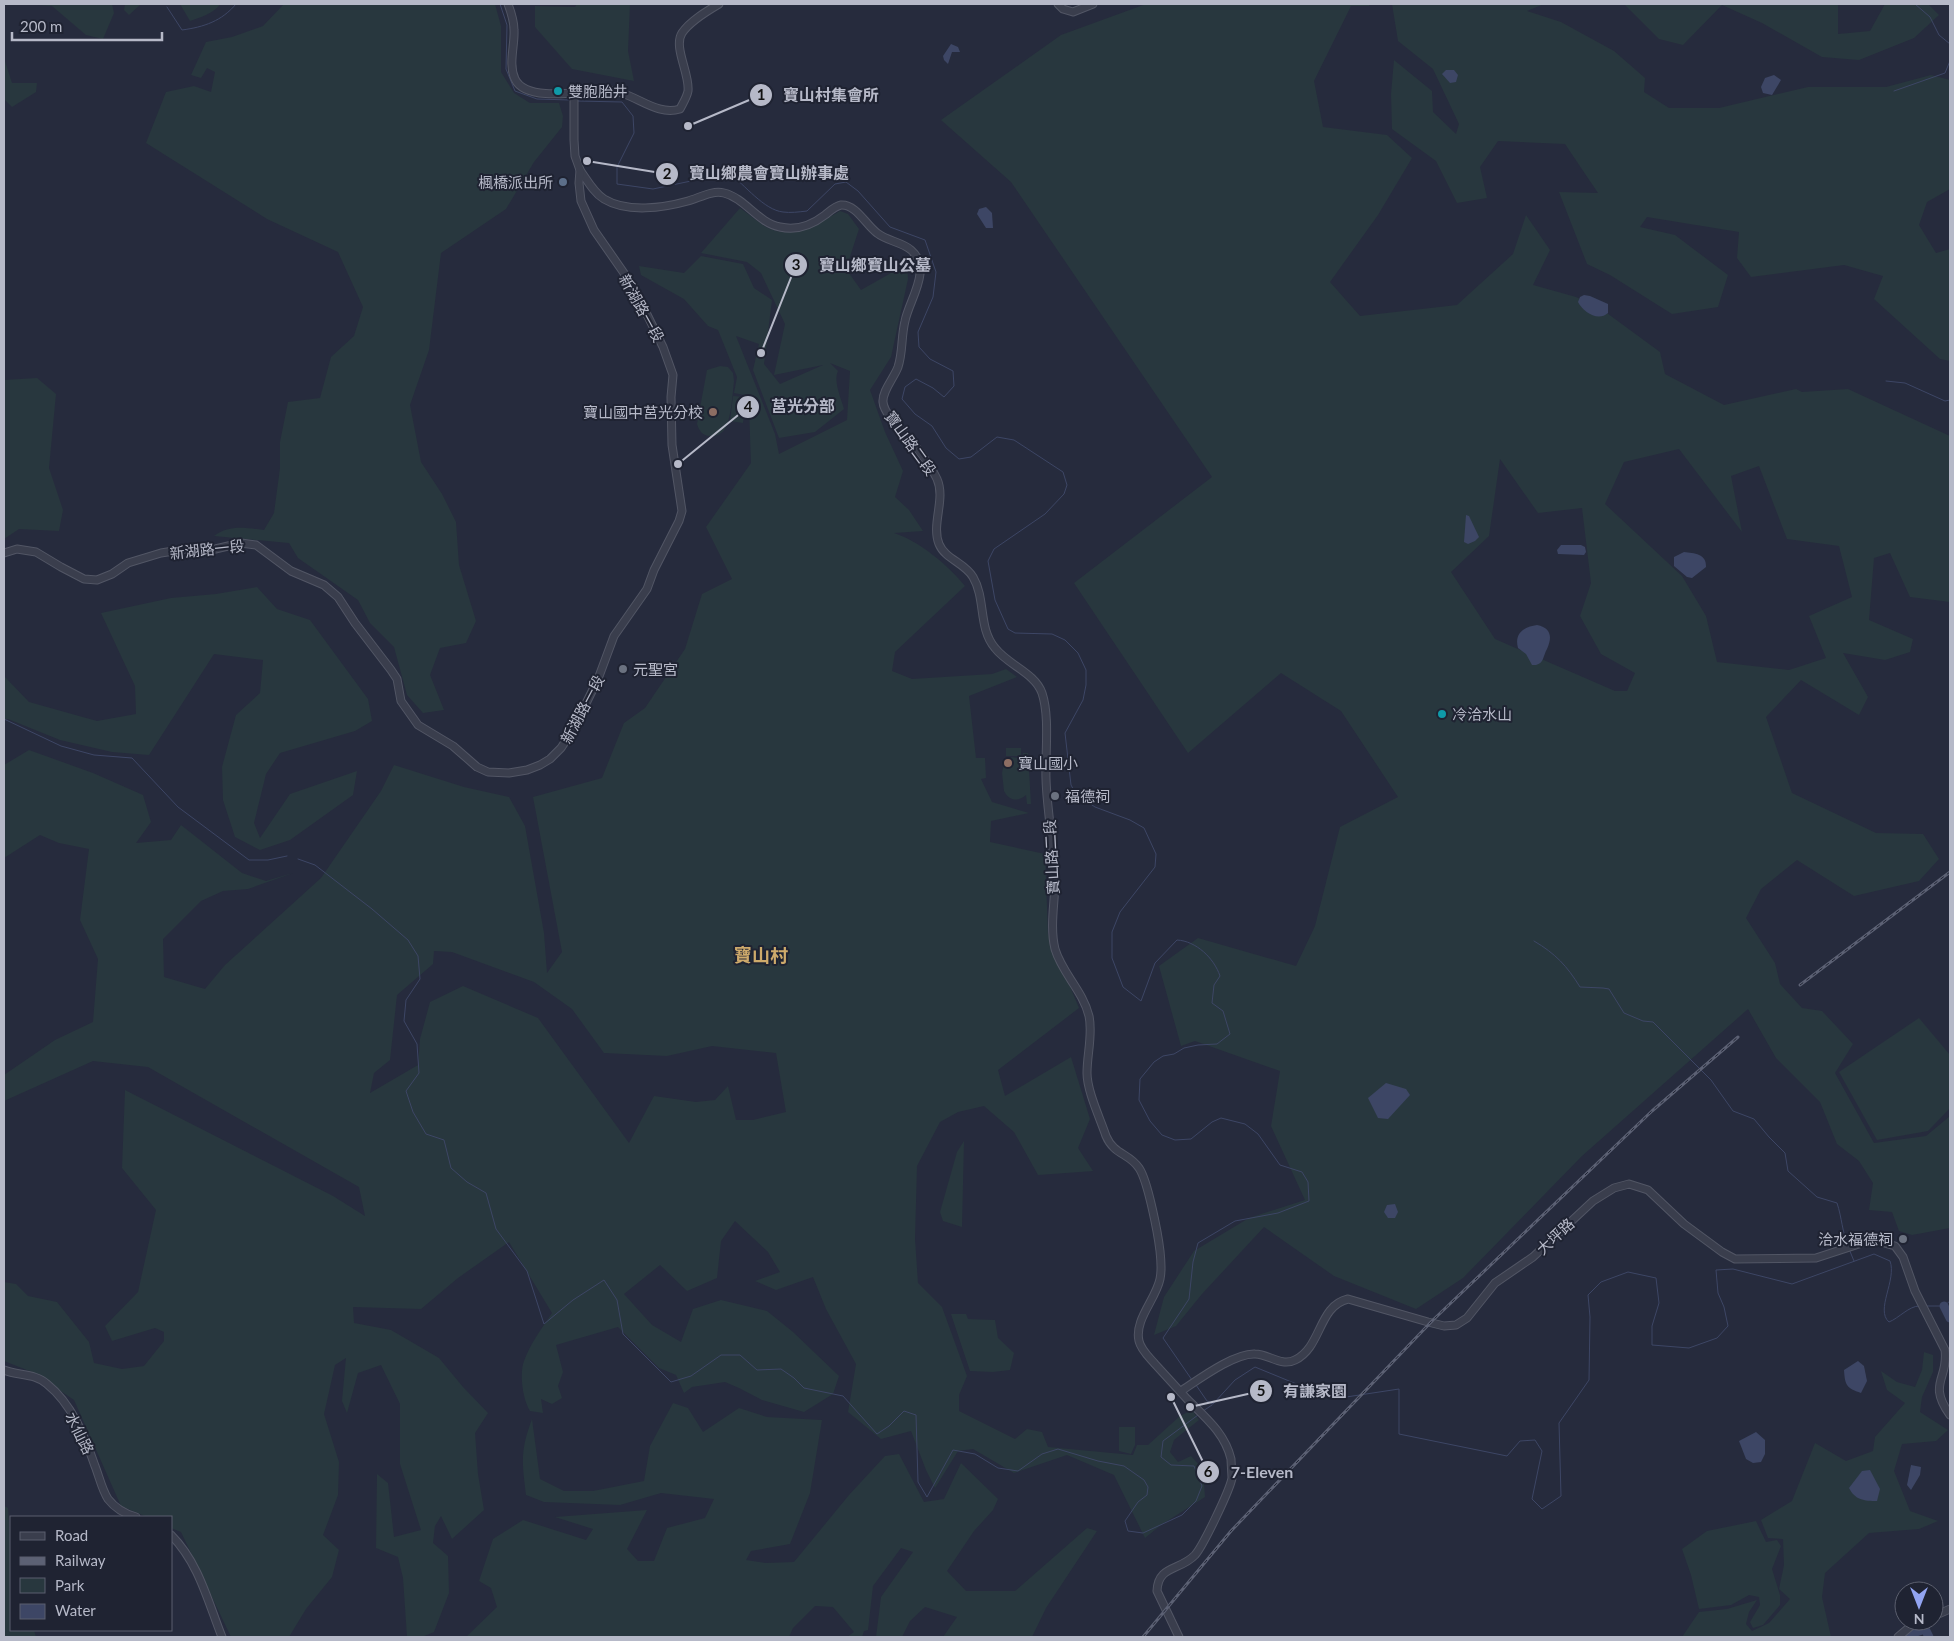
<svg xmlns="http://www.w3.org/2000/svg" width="1954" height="1641" viewBox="0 0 1954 1641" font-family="Lato,'Noto Sans TC',sans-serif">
<rect width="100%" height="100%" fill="#262b3d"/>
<!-- green -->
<g fill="#28373e" fill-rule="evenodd">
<polygon points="24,4 112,4 114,13 103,39 86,35 52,6"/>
<polygon points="125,4 141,4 129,15 124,10"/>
<path d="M180 4H186V5L220 4C215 13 199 18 190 21Z"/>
<path d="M284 4H495L501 26V72L514 93 530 103H559L563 116 562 127 534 162 506 209 441 253 429 350 410 405 421 462 442 494 456 522 459 565 476 621 466 643 440 648 430 675 444 710 423 713 407 695 394 647 370 623 358 600 298 558 289 543 214 536C230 524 246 528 264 530L274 513 280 468V442L288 402 320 398 331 357 354 336 363 307 338 252 267 219 146 143 166 92 194 86 211 92 215 72 207 68 201 78 191 75 206 42 232 37 263 26Z"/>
<polygon points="577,4 630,4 628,51 634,81 572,69 535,27 535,6 575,7"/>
<path d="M1146 4H1370L1369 6H1351L1314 81 1323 127 1387 135 1412 158 1378 215 1330 282 1360 316 1457 305 1513 254 1526 215 1550 250 1533 285 1576 297 1600 308 1660 352 1665 374 1724 405 1796 389 1802 392 1848 389 1950 436V602L1910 597 1890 553 1874 558 1869 620 1913 639 1910 652 1885 660 1843 653 1868 697 1859 715 1801 680 1766 717 1792 793 1876 833 1923 834 1939 859 1919 881 1854 896 1797 860 1761 889 1746 918 1775 963 1780 984 1802 1008 1822 1011 1853 1044 1835 1073 1874 1143 1926 1136 1950 1116V1228L1912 1235 1899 1231 1892 1212 1869 1210 1873 1183 1859 1161 1837 1144 1820 1102 1776 1058 1748 1009 1582 1156 1463 1278 1416 1309 1334 1276 1264 1227 1202 1294 1176 1326 1154 1335 1164 1297 1194 1251 1249 1218 1305 1200 1271 1126 1280 1071 1195 1041 1181 1046 1159 966 1198 938 1296 966 1315 926 1340 827 1398 797 1341 711 1281 673 1188 753 1074 583 1212 477 1011 182 941 120 1061 35ZM1679 449 1742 532 1731 476 1759 466 1787 539 1839 546 1852 597 1809 616 1826 658 1789 670 1717 662 1706 616 1682 576 1605 504 1624 462ZM1500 459 1538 513 1582 508 1591 583 1580 616 1601 654 1635 673 1627 691H1615L1495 639 1451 572 1489 536Z"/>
<polygon points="1392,4 1544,4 1527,11 1561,22 1614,51 1645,78 1644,92 1669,108 1719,108 1808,87 1886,87 1931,75 1950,80 1950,189 1927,202 1919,225 1936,253 1950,249 1950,361 1940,359 1874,299 1883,276 1844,265 1751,277 1737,258 1739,232 1647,217 1640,227 1675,235 1728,275 1718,307 1672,314 1610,275 1587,264 1559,192 1598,193 1565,144 1498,141 1480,167 1487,198 1457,203 1436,161 1392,129 1391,94 1394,60 1432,91 1433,112 1456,134 1459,124 1433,69 1398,41"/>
<polygon points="1624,4 1838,4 1838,34 1870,31 1885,4 1928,4 1939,15 1914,38 1859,60 1822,57 1762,23 1722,5 1683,45 1659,39"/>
<polygon points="4,58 12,83 37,83 36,92 12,107 4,99"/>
<path d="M740 208C748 214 757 221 766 227 791 241 819 223 840 211L848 214 859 229 846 269 861 290 907 264 908 279 891 357 870 390 885 432 903 471 895 497 909 510 923 531 894 533C919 541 948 565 965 586L895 652 892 671 912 679 992 674 1006 669 1017 677 969 696 976 758H985L986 778 981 779 992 802 1029 813 991 821 990 842 1045 854 1048 934 1079 1008 998 1070 1005 1096 1071 1057 1090 1119 1078 1148 1093 1171 1038 1175 1014 1132 984 1106 958 1112 940 1122 917 1166 915 1239 918 1283 942 1307 967 1376 959 1395V1411L1015 1439 1027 1429 1042 1432 1048 1447 1133 1455 1137 1445H1148L1180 1416 1192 1410 1199 1420 1174 1440 1170 1452 1178 1462 1191 1456 1203 1469 1205 1497 1161 1525 1145 1538 1114 1475 1067 1455 1014 1473 973 1449 958 1451 935 1488 926 1470 911 1431 881 1439 848 1412 856 1364 826 1309 813 1277 776 1290 755 1281 780 1272 768 1252 735 1221 721 1241 717 1278 687 1291 660 1265 624 1294 652 1325 681 1342 693 1309 721 1300 767 1311 793 1332 839 1376 833 1394 804 1412 762 1400 739 1388 725 1382 692 1387 684 1393 676 1375 659 1368 618 1327 556 1345 563 1372 558 1386 562 1398 552 1404 541 1399 543 1413 530 1411C523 1400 519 1374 524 1361 530 1344 542 1328 552 1313L509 1242 458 1278 421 1309 353 1307 354 1323 391 1330 439 1358 463 1387 488 1413 475 1433 478 1474 484 1510 452 1539 441 1516 435 1526 433 1543 448 1556 449 1593 434 1632 422 1637H407L403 1578 398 1557 376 1548 377 1474 388 1483 394 1537 421 1530 400 1464V1404L381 1365 358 1373 347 1413 342 1401 346 1358 335 1365 324 1414 339 1462 338 1495 323 1535 339 1550 332 1577 306 1609 289 1637H231L181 1532 171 1528V1517H147L121 1506 74 1400 32 1372 4 1361V1282L16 1284 28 1296 57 1302 89 1342 94 1363 122 1369 144 1366 164 1341V1332L155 1328 112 1341 105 1326 138 1292 156 1210 122 1168 125 1090 333 1196 365 1216 359 1187 148 1067 93 1061 4 1101V1075L55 1040 93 1022 98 959 80 920 89 849 59 843 40 835 4 858V765L29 750 93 773 143 795 151 822 136 843 171 840 181 825 242 873 266 881 293 873 248 889 223 891 201 901 163 939 164 977 205 989 225 965 321 878 381 791 394 765 464 787 509 797 525 826 544 933 547 973 562 952 533 797 602 778 624 723 645 708 685 649 702 594 732 579 706 527 751 463 749 408 746 402 743 423 730 421 733 396 745 397 744 395 734 393 737 377 718 330 708 326 684 299 641 275 639 266 684 273 701 256 743 264 754 288 772 300 764 364 780 384 823 365 774 375 785 324 761 273 747 262 701 253ZM736 336 759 344 753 370 779 438 815 432 844 409C841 398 833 381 838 371L830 363 850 371 847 420 779 454 775 434ZM434 951 452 952 534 982 572 1009 604 1053 667 1056 712 1046 776 1053 786 1112 753 1120H736L728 1086 715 1100 696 1102 654 1096 629 1143 538 1018 463 986 430 1002 420 1039 418 1065 370 1093 374 1073 390 1060 397 995 433 964Z"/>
<path d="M720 366 728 367 733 373 734 381C733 391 731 418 726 427 723 433 717 437 710 436 703 436 699 431 697 424L707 370Z"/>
<polygon points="37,378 56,394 49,468 63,510 59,531 19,529 4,539 4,380"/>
<polygon points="257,587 277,609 310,620 368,699 372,721 355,731 280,753 266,774 254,823 260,838 290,794 357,771 353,795 290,840 260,850 235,837 223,800 222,767 236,715 260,693 263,660 214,654 149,755 112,752 60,740 8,719 4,719 4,676 29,702 97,721 136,714 135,686 101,613 171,598 216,594"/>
<rect x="1006" y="748" width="15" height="8"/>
<path d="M1023 753H1028L1031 804H1027L1026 795C1018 802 1009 801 1004 791L1002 773 1004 763 1012 757 1023 759Z"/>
<polygon points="1919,1018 1950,1055 1950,1108 1928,1131 1877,1140 1839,1072"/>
<polygon points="964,1141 962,1227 943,1221 940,1212 957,1152"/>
<polygon points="951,1314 966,1314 968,1319 995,1320 998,1338 1014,1353 1010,1370 993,1372 970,1371"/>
<polygon points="1924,1352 1933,1355 1933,1372 1922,1397 1920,1412 1948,1430 1936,1441 1902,1444 1894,1471 1910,1511 1938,1521 1919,1529 1869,1533 1825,1573 1822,1597 1831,1637 1682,1637 1699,1612 1727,1609 1757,1600 1749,1612 1746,1624 1752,1631 1769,1623 1790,1599 1779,1589 1784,1565 1783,1539 1768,1538 1761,1520 1792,1501 1815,1443 1846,1461 1873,1451 1875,1437 1905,1403 1887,1390 1881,1371 1897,1382 1915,1387 1922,1370"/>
<path d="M673 1403 688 1408 703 1432 739 1408 767 1417 822 1420 810 1493 790 1544 751 1551 746 1560 766 1563 794 1562 849 1495 885 1456 899 1454 924 1502 944 1499 961 1463 998 1499 993 1510 974 1531 947 1571 966 1591H1015L1087 1528 1097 1531 1046 1608 1032 1637H943L957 1617 925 1607 910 1621 902 1637H876L881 1597 913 1552 901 1548 873 1586 868 1630 864 1631 862 1637H847L854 1632 833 1607 815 1606 793 1628 789 1637H466L497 1607 491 1588 479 1581 493 1539 523 1520 586 1540 593 1529 555 1517 647 1510 627 1549 638 1561H654L667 1528 705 1518 714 1499 661 1493 620 1505 544 1502 526 1495C522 1462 520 1451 532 1419L540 1479 564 1491H593L644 1481 650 1446Z"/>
<polygon points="1119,1427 1135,1427 1135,1445 1131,1454 1119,1451"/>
<polygon points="4,1506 8,1508 11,1551 11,1630 34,1630 36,1637 4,1637"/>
<polygon points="1756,1521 1766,1542 1777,1540 1781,1546 1772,1569 1780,1595 1780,1605 1763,1625 1753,1628 1750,1622 1760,1605 1759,1597 1749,1595 1731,1605 1699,1609 1691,1575 1682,1549 1707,1531"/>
</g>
<!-- water -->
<g fill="#3d4665">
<polygon points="951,44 958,47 960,52 952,52 948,64 944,60 943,56"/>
<polygon points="1446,70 1454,70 1458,75 1456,82 1450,83 1442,74"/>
<polygon points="1774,75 1781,80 1772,95 1763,93 1761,87 1765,78"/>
<polygon points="986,207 992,213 993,228 986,228 977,214 979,209"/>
<path d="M1584 295 1590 296 1608 304V313C1598 322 1583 312 1578 302L1580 297Z"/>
<polygon points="1466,515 1469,516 1479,537 1475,541 1468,544 1464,542"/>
<polygon points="1561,545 1581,545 1585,547 1586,552 1584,555 1558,554 1557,550"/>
<path d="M1684 552C1694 553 1707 554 1706 567L1692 578 1687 577 1674 566V557Z"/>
<path d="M1537 625C1552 628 1552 638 1547 649 1543 656 1544 663 1536 665H1532L1526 654 1518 648C1514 633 1524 627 1537 625Z"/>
<polygon points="1386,1083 1406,1089 1410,1095 1388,1119 1378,1118 1368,1098"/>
<polygon points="1395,1204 1398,1212 1395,1218 1388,1218 1384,1212 1387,1205"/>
<path d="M1858 1361 1864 1366 1867 1381 1861 1393C1846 1388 1845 1385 1844 1370Z"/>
<polygon points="1756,1432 1765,1440 1765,1454 1761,1462 1753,1463 1746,1459 1739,1441"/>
<polygon points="1911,1465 1921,1467 1920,1475 1911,1490 1907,1485"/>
<path d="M1870 1470 1880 1489 1877 1501C1864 1501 1855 1500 1849 1488L1862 1471Z"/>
</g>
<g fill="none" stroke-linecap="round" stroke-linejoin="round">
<!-- stream -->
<g stroke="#3d4665" stroke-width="1">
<polyline points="500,4 507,25 506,69 515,91 537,99 570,100"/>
<polyline points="1915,4 1930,17 1939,35 1950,44"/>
<path d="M167 7 182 30C204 27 222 21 236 4"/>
<polyline points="1894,91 1945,73 1950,61"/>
<path d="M577 101 622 102 633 116 634 133 617 167V184L653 189 729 173C745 185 764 210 783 212 790 213 799 212 807 211L835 184 846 182 858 191 890 227 925 240 936 272 933 297 918 332 919 347 930 359 953 371 954 386 944 397 933 388 916 379 905 387 902 399 915 414 932 426 946 448 959 459 971 457 997 437 1014 440 1063 472 1067 485 1064 494 1045 514 994 549 988 561 995 600 1008 629 1015 633 1052 634 1065 640 1078 653 1086 670V685L1083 700 1065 733 1071 785 1076 794 1095 807 1130 820 1144 828 1156 854 1155 867 1120 912 1112 932V958L1123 987 1141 1001 1155 963 1177 940C1196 941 1214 958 1220 976L1214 985 1212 1003 1223 1011 1230 1034 1217 1044 1198 1045 1184 1048 1174 1054 1163 1056 1154 1062 1140 1079 1139 1100 1150 1121 1162 1135 1175 1140 1191 1139 1212 1122 1221 1118 1245 1124 1258 1134 1280 1165 1302 1172 1308 1182 1309 1201 1278 1213 1235 1221 1198 1243 1193 1262 1189 1299 1163 1338 1192 1380"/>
<polyline points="1886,381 1905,383 1945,401 1950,400"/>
<polyline points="4,719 61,746 94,755 132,758 178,807 249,860 268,860 287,856"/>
<polyline points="298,859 315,865 372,909 408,940 418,956 420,979 406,1000 404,1021 417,1044 419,1073 406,1091 413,1112 426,1134 444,1140 451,1168 467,1182 486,1193 496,1229 527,1271 544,1324 573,1300 604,1280 617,1300 623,1334 671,1382 691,1376 721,1355 740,1355 757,1370 781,1369 794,1378 804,1388 843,1396 877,1434 889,1426 904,1411 916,1415 918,1482 927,1497 953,1450 975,1454 998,1468 1018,1471 1042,1454 1058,1449 1098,1461 1124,1466 1144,1480 1148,1487 1147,1495 1138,1502 1125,1521 1128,1531 1143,1533 1182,1515 1196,1501 1202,1486 1194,1466 1171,1465 1161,1457 1163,1441 1198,1415"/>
<path d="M1534 941C1556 954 1567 966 1580 987L1603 988 1609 989 1624 1013 1643 1021 1653 1022 1711 1080 1733 1111 1754 1119 1769 1137 1785 1153 1788 1171 1817 1197 1837 1203C1842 1218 1842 1232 1848 1245"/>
<polyline points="1849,1249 1854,1261"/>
<polyline points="1925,1306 1944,1306 1950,1301"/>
<path d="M1196 1385 1207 1401 1213 1404 1235 1380 1255 1367 1333 1399 1399 1389V1434L1507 1456 1520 1441 1535 1440 1542 1451 1532 1499 1542 1509 1561 1496 1559 1423 1589 1380 1590 1317 1588 1295 1601 1282 1628 1272 1656 1278 1659 1303 1652 1326V1345L1689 1348 1717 1338 1728 1326 1724 1307 1718 1293 1716 1270 1733 1269 1792 1284 1874 1254 1890 1261C1897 1280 1875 1310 1889 1322 1899 1318 1909 1306 1919 1306"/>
<polyline points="1203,1411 1212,1405"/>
</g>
<!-- river -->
<g stroke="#3d4665" stroke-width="9">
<polyline points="1944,1306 1950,1318"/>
<polyline points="1909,1637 1913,1633 1925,1629 1929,1637"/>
</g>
<!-- tertiary casing -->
<g stroke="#525665" stroke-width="9">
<g id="tertiary">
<path d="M508 4C511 12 514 21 514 30 515 45 508 64 515 79 526 103 583 91 605 90 633 90 654 117 680 109 683 103 687 97 688 91 690 74 673 47 682 33 690 21 707 11 719 4"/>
<polyline points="1058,4 1063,9 1073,12 1093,4"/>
<path d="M580 170C587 180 594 193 604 199 627 213 663 208 688 201 699 198 712 190 724 193 745 198 758 223 780 227 797 231 812 225 825 215 829 212 835 206 841 205 856 204 866 225 877 233 887 241 902 242 911 250 933 269 909 300 905 321 901 337 903 352 898 367 894 378 882 391 883 402 884 416 908 436 916 447 924 457 932 468 937 479 946 499 931 524 939 544 945 559 965 563 973 577 986 599 978 628 995 648 1008 665 1035 673 1042 693 1050 717 1045 753 1046 779 1047 810 1053 841 1055 873 1056 898 1049 924 1055 949 1062 973 1083 991 1089 1016 1093 1034 1087 1054 1087 1073 1087 1091 1100 1118 1106 1136 1114 1155 1129 1153 1139 1168 1148 1181 1158 1234 1160 1251 1161 1260 1162 1270 1160 1279 1156 1299 1134 1320 1139 1341 1141 1350 1149 1357 1155 1364 1166 1376 1176 1387 1187 1399 1205 1417 1225 1433 1231 1459 1231 1461 1232 1476 1232 1478 1230 1490 1203 1546 1195 1555 1180 1571 1158 1565 1157 1591L1179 1637"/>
<polyline points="4,553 17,549 36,552 61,567 84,579 97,580 112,574 128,563 161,553 186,549 211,550 241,543 256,545 291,571 324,585 338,597 355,623 391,670 397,679 401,701 418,725 453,746 477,767 488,772 509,773 527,770 540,765 550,759 561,748 573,730 598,679 614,636 647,589 654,570 679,521 682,511 672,445 671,397 673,375 663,347 633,286 594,230 581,201 579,183 580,170 575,156 574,140 574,92"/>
<path d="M4 1370C18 1376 35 1373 47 1384 72 1404 85 1437 95 1466 99 1476 102 1490 108 1499 115 1508 125 1514 136 1517"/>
<path d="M1181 1391C1198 1380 1234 1353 1255 1354 1269 1354 1281 1367 1295 1360 1322 1347 1318 1306 1348 1299L1428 1322 1444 1326 1456 1325 1467 1318 1495 1283 1533 1257 1593 1201 1614 1188 1629 1184 1648 1190 1684 1224 1722 1252 1735 1259 1816 1258 1865 1242 1877 1241 1895 1246 1903 1257 1915 1291 1945 1350C1949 1379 1927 1383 1950 1415"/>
<path d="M171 1535C199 1563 208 1602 222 1637"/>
<polyline points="1934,1616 1950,1609"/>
<polyline points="1898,1637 1911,1626 1920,1621"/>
</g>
</g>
<!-- tertiary -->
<use href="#tertiary" stroke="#3a3e4d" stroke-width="7"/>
<!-- rail casing -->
<g stroke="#5c6174" stroke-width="3">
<g id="rail">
<polyline points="1800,985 1950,872"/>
<polyline points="1143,1637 1231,1531 1433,1320 1652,1111 1738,1037"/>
</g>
</g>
<!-- rail -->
<use href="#rail" stroke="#1f2332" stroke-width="1" stroke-dasharray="4" stroke-linecap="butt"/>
</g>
<!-- markers -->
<g fill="#0f9aa8" stroke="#1f2332" stroke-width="2">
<circle cx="558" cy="91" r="5"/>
<circle cx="1442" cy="714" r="5"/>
</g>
<circle fill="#5c6f8a" stroke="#1f2332" stroke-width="2" cx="563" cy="182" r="5"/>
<g fill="#8d6e63" stroke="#1f2332" stroke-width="2">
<circle cx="713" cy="412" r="5"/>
<circle cx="1008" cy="763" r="5"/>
</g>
<g fill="#6b7280" stroke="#1f2332" stroke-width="2">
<circle cx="623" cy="669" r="5"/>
<circle cx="1055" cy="796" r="5"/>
<circle cx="1903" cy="1239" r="5"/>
</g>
<g text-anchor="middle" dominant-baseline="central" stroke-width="4" stroke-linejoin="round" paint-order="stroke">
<!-- poi labels -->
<g font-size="15" fill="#b6b9c8" stroke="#1f2332" text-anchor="start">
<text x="568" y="91">雙胞胎井</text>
<text x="553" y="182" text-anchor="end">楓橋派出所</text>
<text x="703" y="412" text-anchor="end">寶山國中莒光分校</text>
<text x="633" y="669">元聖宮</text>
<text x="1452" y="714">冷洽水山</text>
<text x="1018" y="763">寶山國小</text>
<text x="1065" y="796">福德祠</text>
<text x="1893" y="1239" text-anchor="end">洽水福德祠</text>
</g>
<!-- street labels -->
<g font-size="15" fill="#b6b9c8" stroke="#1f2332">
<text transform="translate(642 308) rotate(61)">新湖路一段</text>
<text transform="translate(911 443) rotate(54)">寶山路二段</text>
<text transform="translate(207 549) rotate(-6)">新湖路一段</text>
<text transform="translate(582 709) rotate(-62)">新湖路一段</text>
<text transform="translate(1051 857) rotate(-93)">寶山路二段</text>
<text transform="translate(1555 1236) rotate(-43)">大坪路</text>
<text transform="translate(80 1433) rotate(64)">水仙路</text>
</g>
<!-- quarter labels -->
<g font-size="18" font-weight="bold" fill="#ceaa6b" stroke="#1f2332">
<text x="761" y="955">寶山村</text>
</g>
</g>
<!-- callouts -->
<path fill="none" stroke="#b6b9c8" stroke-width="2" d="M688 126L761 95M587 161L667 174M761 353L796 265M678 464L748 407M1190 1407L1261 1391M1171 1397L1208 1472"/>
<g fill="#b6b9c8" stroke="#1f2332" stroke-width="2">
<circle cx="688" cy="126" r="5"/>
<circle cx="587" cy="161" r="5"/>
<circle cx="761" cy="353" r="5"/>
<circle cx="678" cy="464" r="5"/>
<circle cx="1190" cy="1407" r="5"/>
<circle cx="1171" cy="1397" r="5"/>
<circle cx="761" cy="95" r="12"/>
<circle cx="667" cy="174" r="12"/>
<circle cx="796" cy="265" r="12"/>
<circle cx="748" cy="407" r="12"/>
<circle cx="1261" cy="1391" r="12"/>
<circle cx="1208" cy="1472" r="12"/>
</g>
<g font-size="15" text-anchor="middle" font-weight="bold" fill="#111">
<text x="761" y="100">1</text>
<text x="667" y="179">2</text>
<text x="796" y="270">3</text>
<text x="748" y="412">4</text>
<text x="1261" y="1396">5</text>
<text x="1208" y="1477">6</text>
</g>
<g font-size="16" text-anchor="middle" font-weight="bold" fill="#b6b9c8" stroke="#1f2332" stroke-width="4" stroke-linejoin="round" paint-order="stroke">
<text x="831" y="101">寶山村集會所</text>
<text x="769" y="179">寶山鄉農會寶山辦事處</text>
<text x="875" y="271">寶山鄉寶山公墓</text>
<text x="803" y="412">莒光分部</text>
<text x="1315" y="1397">有謙家園</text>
<text x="1262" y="1478">7-Eleven</text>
</g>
<!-- border -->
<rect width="1954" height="1641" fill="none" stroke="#b6b9c8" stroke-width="10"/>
<!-- legend -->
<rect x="10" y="1516" width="162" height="115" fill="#1f2332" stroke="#5b5f6e"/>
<rect x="20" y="1532" width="25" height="8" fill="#3a3e4d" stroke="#5b5f6e"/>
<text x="55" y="1541" font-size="15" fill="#b6b9c8">Road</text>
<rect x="20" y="1557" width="25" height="8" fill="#5c6174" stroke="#5b5f6e"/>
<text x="55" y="1566" font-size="15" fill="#b6b9c8">Railway</text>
<rect x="20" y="1578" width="25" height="15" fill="#28373e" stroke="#5b5f6e"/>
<text x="55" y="1591" font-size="15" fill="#b6b9c8">Park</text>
<rect x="20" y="1604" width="25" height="15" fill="#3d4665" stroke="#5b5f6e"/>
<text x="55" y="1616" font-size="15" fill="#b6b9c8">Water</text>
<!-- north arrow -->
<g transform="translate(1919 1606) rotate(180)"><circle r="24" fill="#1f2332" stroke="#5b5f6e"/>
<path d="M0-4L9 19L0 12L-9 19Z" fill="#92a4f1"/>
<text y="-8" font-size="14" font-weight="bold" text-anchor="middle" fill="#b6b9c8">N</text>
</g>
<!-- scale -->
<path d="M12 32v8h150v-8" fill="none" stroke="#b6b9c8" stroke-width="2.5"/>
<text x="20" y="32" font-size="15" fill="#b6b9c8" stroke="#1f2332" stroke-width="4" paint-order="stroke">200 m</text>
</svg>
